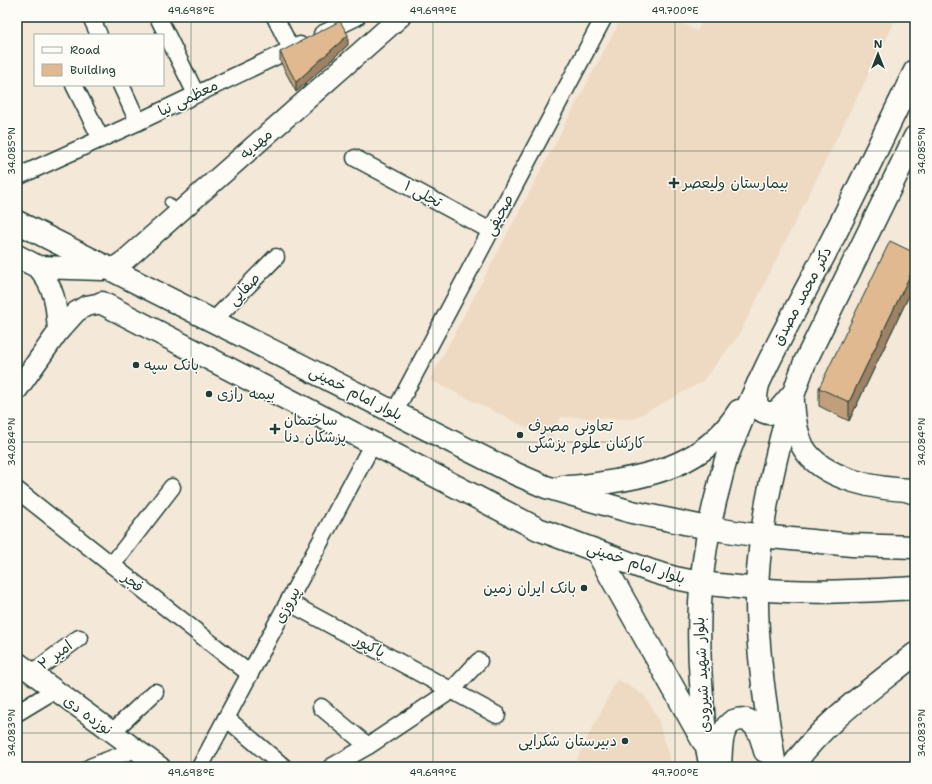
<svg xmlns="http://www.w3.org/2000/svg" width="932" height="784" viewBox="0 0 932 784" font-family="'Shantell Sans','Playpen Sans Arabic',sans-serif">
<rect width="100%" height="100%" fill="#f4e8d8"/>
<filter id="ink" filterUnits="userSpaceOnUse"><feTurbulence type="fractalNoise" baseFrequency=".025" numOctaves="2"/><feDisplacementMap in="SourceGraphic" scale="8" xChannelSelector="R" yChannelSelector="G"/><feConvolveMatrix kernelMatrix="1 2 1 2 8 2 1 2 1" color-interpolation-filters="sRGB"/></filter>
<g filter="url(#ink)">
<!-- built -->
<g fill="#eedac2">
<polygon points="622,17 670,17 697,31 704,17 897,17 739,335 702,382 633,419 561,417 550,439 430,380"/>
<polygon points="617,679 644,695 657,716 672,767 573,767"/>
</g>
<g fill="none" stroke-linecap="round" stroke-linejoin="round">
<!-- service casing -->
<g stroke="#1f3d34" stroke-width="11">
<polyline id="service" points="169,202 178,212"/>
</g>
<!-- minor casing -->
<g stroke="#1f3d34" stroke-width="19">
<g id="minor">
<polyline points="91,17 99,35"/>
<polyline points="158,17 196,94"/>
<polyline points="275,17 291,49"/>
<polyline points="322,34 357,17"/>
<polyline points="74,85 101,139"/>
<polyline points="121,85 138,122"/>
<polyline points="355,158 491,231"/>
<polyline points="17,177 138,122 300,45"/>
<polyline points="213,321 276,257"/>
<polyline points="394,413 604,17"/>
<polyline points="17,490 250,674"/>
<polyline points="112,565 172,487"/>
<polyline points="288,602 497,715"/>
<polyline points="32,673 79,638"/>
<polyline points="321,707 368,746"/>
<polyline points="17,713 55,690"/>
<polyline points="226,718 284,767"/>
<polyline points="112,732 155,692"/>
<polyline points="90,767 136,749"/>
<polyline points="200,767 373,443"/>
<polyline points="331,767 368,746 452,690 479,661"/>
</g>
</g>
<!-- tertiary casing -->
<g stroke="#1f3d34" stroke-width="23">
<g id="tertiary">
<path d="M38 267C56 292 56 302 58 332"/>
<polyline points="111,270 124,261 400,17"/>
<polyline points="17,390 58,332 76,312 86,306 102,303"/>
<polyline points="17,662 160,767"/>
</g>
</g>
<!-- secondary casing -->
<g stroke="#1f3d34" stroke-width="25">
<g id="secondary">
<polyline points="17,222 516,474 546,487 632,512 708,528 761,536"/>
<polyline points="17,256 38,267 103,269"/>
<polyline points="102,303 538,529 651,571 675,578 700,583 757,589"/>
<path d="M758 384C757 389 756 395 756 400 757 411 768 416 777 411 782 408 787 400 792 395"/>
<path d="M793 402C794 417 796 433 803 447 822 480 880 490 915 490"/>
<path d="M563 487C581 487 598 484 615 481 666 473 710 457 739 411"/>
<polyline points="597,552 703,741"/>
<path d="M711 767C704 739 703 710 701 682 696 617 701 553 718 490 721 479 723 468 727 457 755 382 794 313 831 242 860 185 887 128 915 71"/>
<path d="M720 767C721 755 720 740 725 730 730 719 745 715 754 725 760 731 763 743 765 751"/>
<path d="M775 767C766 708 756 649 757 589 758 560 762 531 767 502 776 454 787 408 805 362L915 137"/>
<path d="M792 767C824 721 872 689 915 654"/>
</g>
</g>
<!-- primary casing -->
<g stroke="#1f3d34" stroke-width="25">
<g id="primary">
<polyline points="906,490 915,493"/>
<polyline points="761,536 852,545 915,547"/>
<path d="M757 589C809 594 863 591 915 588"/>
</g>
</g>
<!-- service -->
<use href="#service" stroke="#fdfcf7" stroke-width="8"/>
<!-- minor -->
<use href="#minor" stroke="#fdfcf7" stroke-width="16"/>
<!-- tertiary -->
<use href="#tertiary" stroke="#fdfcf7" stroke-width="20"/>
<!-- secondary -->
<use href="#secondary" stroke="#fdfcf7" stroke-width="22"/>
<!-- primary -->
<use href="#primary" stroke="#fdfcf7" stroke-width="22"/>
</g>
<!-- wall -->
<g fill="#c19f7c" stroke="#1f3d34">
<polygon points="348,45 296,92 280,61 280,52"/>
<polygon points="915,253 915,283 849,421 819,406 819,388"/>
</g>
<!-- shaded-wall -->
<g fill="#9d8265" stroke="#1f3d34">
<polygon points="348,35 348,45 296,92 296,82"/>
<polygon points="915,265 915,283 849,421 849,402"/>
</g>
<!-- building -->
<g fill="#e0b990" stroke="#1f3d34">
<polygon points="340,21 348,35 296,82 280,52"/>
<polygon points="890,241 915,253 915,265 849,402 819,388"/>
</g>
</g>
<!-- ticks -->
<path fill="none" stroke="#1f3d34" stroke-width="1" stroke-opacity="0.45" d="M191 17V767M433 17V767M675 17V767M17 151H915M17 442H915M17 733H915"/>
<!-- markers -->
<g fill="#1f3d34" stroke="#fdfcf7" stroke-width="1.5">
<path d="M672 177h4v4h4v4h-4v4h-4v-4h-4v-4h4z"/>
<circle cx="136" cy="365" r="4"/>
<circle cx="209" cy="394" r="4"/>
<path d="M273 423h4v4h4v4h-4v4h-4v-4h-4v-4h4z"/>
<circle cx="520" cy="435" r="4"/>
<circle cx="584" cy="588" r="4"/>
<circle cx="625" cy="741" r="4"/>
</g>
<g text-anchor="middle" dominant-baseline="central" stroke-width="3" stroke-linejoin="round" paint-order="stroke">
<!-- street labels -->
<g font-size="15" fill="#1f3d34" stroke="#fdfcf7">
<text transform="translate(188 98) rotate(-26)">معظمی نیا</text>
<text transform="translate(256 144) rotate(-41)">مهدیه</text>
<text transform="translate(423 194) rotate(28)">تجلی ١</text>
<text transform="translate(499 215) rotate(-62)">صحیفی</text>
<text transform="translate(244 289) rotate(-46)">صفایی</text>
<text transform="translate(802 296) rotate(-62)">دکتر محمد مصدق</text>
<text transform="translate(356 393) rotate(27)">بلوار امام خمینی</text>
<text transform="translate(636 563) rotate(18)">بلوار امام خمینی</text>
<text transform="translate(133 582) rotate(38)">فجر</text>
<text transform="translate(287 605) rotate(-62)">پیروزی</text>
<text transform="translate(370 646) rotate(28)">پاکپور</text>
<text transform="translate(55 655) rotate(-37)">امیر ۲</text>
<text transform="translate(702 675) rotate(-93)">بلوار شهید شیرودی</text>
<text transform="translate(88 715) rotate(36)">نوزده دی</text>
</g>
<!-- poi labels -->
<g font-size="15" fill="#1f3d34" stroke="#fdfcf7" text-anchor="start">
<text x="683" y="183">بیمارستان ولیعصر</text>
<text x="144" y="365">بانک سپه</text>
<text x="217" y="394">بیمه رازی</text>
<text x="284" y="420">ساختمان<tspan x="284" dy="17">پزشکان دنا</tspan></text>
<text x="528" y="426">تعاونی مصرف<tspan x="528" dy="17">کارکنان علوم پزشکی</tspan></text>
<text x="576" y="588" text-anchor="end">بانک ایران زمین</text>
<text x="617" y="741" text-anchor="end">دبیرستان شکرایی</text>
</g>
</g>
<!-- margin -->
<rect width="932" height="784" fill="none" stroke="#fdfcf7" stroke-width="44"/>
<!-- legend -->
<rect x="34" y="34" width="130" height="52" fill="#fdfcf7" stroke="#a4b0a9"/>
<rect x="42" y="47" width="20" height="6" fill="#fdfcf7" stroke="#a4b0a9"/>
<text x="70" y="54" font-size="12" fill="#1f3d34">Road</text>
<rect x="42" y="64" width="20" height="12" fill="#e0b990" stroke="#a4b0a9"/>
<text x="70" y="74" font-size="12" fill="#1f3d34">Building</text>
<!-- north arrow -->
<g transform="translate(878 54)" stroke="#fdfcf7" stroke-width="3" paint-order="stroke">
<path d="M0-3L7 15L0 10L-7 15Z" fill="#1f3d34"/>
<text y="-6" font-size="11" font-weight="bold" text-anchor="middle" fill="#1f3d34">N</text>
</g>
<rect x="22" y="22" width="888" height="740" fill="none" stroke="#1f3d34" stroke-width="1.5"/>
<g font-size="10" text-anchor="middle" fill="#1f3d34">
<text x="191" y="14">49.698°E</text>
<text x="433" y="14">49.699°E</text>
<text x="675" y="14">49.700°E</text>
<text transform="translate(11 151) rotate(-90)" y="4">34.085°N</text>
<text transform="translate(921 151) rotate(-90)" y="4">34.085°N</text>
<text transform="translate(11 442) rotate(-90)" y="4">34.084°N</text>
<text transform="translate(921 442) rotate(-90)" y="4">34.084°N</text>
<text transform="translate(11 733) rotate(-90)" y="4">34.083°N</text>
<text transform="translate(921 733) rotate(-90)" y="4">34.083°N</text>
<text x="191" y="776">49.698°E</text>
<text x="433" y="776">49.699°E</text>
<text x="675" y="776">49.700°E</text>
</g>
</svg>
